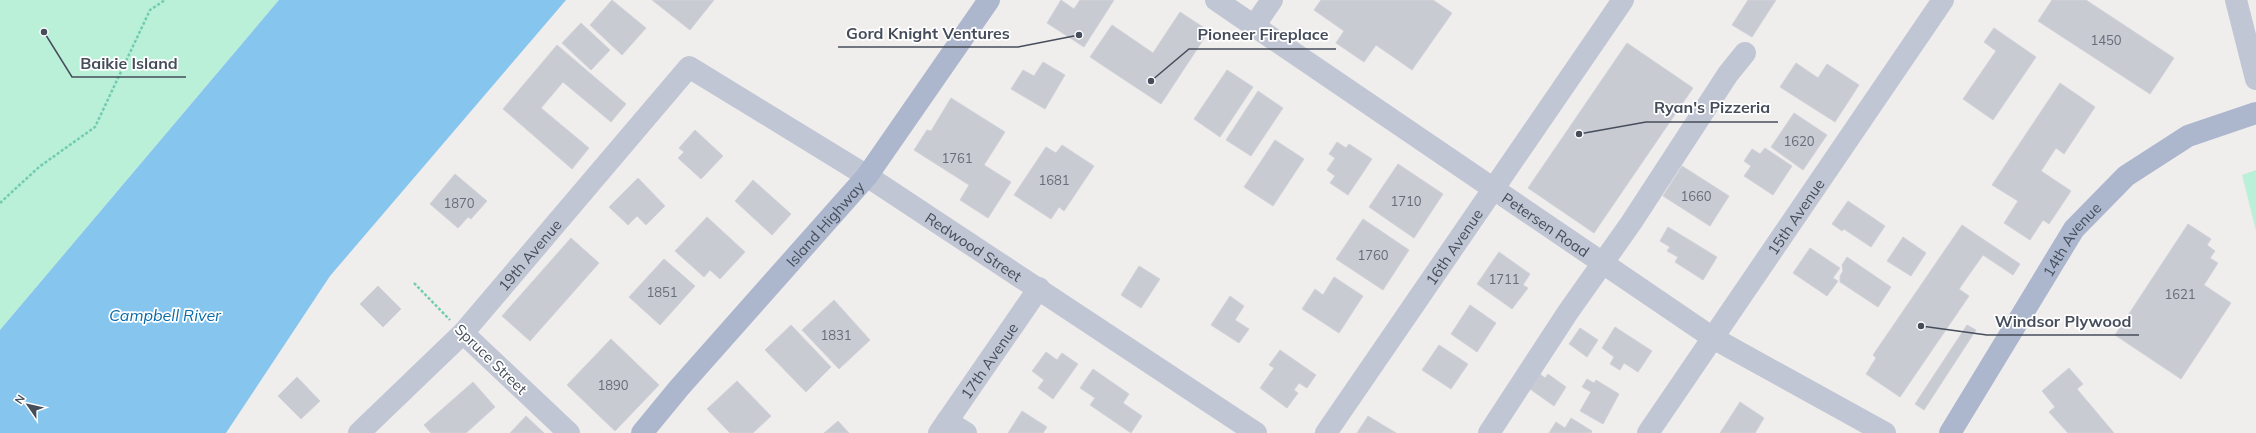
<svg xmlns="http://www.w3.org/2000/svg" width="2256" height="433" viewBox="0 0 2256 433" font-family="Mulish,sans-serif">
<rect width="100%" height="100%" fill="#f0eded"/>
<!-- green -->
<g fill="#baefd8">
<polygon points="0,0 279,0 0,330"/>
<polygon points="2256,170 2256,231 2242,175"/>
</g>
<!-- water -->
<polygon fill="#86c5ed" points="279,0 566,0 330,276 226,433 0,433 0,330"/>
<!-- building -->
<g fill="#c9cbd3" stroke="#d1d2d9">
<polygon points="612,0 646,28 622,55 590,25"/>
<polygon points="652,0 714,0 690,30"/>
<polygon points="1061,0 1074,9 1080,0 1114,0 1084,47 1047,23"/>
<polygon points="1321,0 1433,0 1452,13 1412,70 1376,45 1364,62 1336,43 1344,31 1314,10"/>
<polygon points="1748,0 1776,0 1752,37 1732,25"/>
<polygon points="2052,0 2086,0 2174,58 2150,94 2038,21"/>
<polygon points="1180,12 1209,31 1161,104 1090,57 1112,25 1153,53"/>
<polygon points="581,23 610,50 591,70 562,43"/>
<polygon points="1994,28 2036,57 1993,120 1963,99 1996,51 1984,42"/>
<polygon points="1627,43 1693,88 1594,233 1528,188"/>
<polygon points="557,45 626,104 611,122 563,82 541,108 589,148 572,169 503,109"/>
<polygon points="1043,62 1065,75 1045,109 1011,89 1023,70 1034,76"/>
<polygon points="1796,63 1818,78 1827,64 1859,85 1835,122 1780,87"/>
<polygon points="1227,70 1253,87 1220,137 1194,119"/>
<polygon points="2060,83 2095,107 2064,154 2056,148 2041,171 2071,191 2049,224 2043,220 2030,240 2004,223 2018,201 1992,185"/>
<polygon points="1258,91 1283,108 1251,156 1226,140"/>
<polygon points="951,98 1005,132 984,165 1011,182 988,218 960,200 969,185 914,150 927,130 931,131"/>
<polygon points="1794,113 1827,135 1803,170 1771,147"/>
<polygon points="695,130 723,156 701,179 678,158 684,152 679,148"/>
<polygon points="1275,140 1304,159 1273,206 1244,187"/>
<polygon points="1337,142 1346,148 1349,144 1372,159 1348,195 1330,183 1335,176 1327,170 1335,158 1329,154"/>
<polygon points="1062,145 1094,166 1064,211 1059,207 1051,219 1014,195 1046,147 1056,153"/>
<polygon points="1765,148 1792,166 1773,195 1744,176 1751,166 1744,161 1752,149 1760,154"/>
<polygon points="1398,164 1443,194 1414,238 1369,207"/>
<polygon points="1682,166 1729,196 1710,226 1663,196"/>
<polygon points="455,174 487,201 471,219 468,217 458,228 430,204"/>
<polygon points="638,178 665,206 646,225 637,216 628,225 609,207"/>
<polygon points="753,180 791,214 772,235 735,201"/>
<polygon points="1848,201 1885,226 1871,247 1844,229 1842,231 1832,224"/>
<polygon points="707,217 745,252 720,279 710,270 704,277 675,251"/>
<polygon points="1363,219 1409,250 1383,290 1336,259"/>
<polygon points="2188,224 2211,239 2207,245 2215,251 2210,258 2218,263 2204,285 2231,303 2181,379 2115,335"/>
<polygon points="1962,225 2020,264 2013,275 1983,255 1959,289 1969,296 1900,397 1866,374 1876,358 1873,355"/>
<polygon points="1668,227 1717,257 1703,280 1675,262 1678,257 1667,251 1670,247 1660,241"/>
<polygon points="1903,237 1926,253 1911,276 1887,261"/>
<polygon points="571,238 599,263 530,341 502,316"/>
<polygon points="1810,248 1840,268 1833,278 1838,281 1827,296 1793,273"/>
<polygon points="1499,252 1530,274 1523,285 1528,288 1512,309 1477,284"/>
<polygon points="1847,257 1891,287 1878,307 1840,282 1840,276 1843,271 1842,265"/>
<polygon points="664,259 695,286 660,325 629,297"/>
<polygon points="1139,266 1160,279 1141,308 1121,295"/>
<polygon points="1334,277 1363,296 1339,333 1302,309 1315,289 1323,295"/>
<polygon points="378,286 401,309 383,327 360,304"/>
<polygon points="1230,296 1244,306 1235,320 1249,329 1239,343 1211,325"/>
<polygon points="834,300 870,340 839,369 802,330"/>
<polygon points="1470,305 1496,323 1477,352 1451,334"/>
<polygon points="791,325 831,367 806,392 765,350"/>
<polygon points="1967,325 1976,330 1924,410 1915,404"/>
<polygon points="1615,327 1652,351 1638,372 1624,363 1620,370 1610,364 1614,357 1602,348"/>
<polygon points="1580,328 1598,340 1587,357 1569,344"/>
<polygon points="611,339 659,385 615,431 567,385"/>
<polygon points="1439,345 1468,364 1451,389 1422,370"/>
<polygon points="1280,350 1316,375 1307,388 1299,383 1294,390 1298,393 1287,408 1260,388 1274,368 1269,365"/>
<polygon points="1046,352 1057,360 1062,353 1078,364 1053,399 1038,388 1044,380 1032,371"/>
<polygon points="2069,368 2083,384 2077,389 2114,433 2068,433 2049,412 2055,407 2042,391"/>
<polygon points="1093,369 1129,394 1123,403 1142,416 1131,433 1090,405 1095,398 1080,388"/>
<polygon points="1540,374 1545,378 1548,374 1566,387 1554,406 1530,389"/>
<polygon points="297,377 320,401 301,419 278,396"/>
<polygon points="1587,379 1594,383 1596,380 1619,394 1603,424 1580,411 1591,392 1582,387"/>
<polygon points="737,381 771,416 753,433 730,433 707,409"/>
<polygon points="473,382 495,407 466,433 431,433 424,425"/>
<polygon points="1740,402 1764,418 1755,433 1720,433"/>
<polygon points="1022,411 1047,427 1043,433 1008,433"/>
<polygon points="526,416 544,433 510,433"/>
<polygon points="1368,416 1396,433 1357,433"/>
<polygon points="1571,418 1592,431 1591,433 1549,433 1556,422 1565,428"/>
<polygon points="838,421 849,433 824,433"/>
</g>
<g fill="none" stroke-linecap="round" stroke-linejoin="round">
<!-- path -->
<g stroke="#72cdb0" stroke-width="2.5" stroke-dasharray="3 2" stroke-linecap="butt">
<polyline points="0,203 39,167 95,127 150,10 165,0"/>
<polyline points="414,283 450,320"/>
</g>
<!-- minor -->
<g stroke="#c0c6d3" stroke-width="22">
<path id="s1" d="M1216 0 1713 338 1885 433"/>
<polyline points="2236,0 2256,79"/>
<polyline points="1254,26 1272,0"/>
<polyline points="463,333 569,433"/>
<polyline points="947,421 966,433"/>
<path id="s2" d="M359 433 463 333 689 67 867 176 1256 433"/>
<path id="s3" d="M939 433 1039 288"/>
<path id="s4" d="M1326 433 1623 0"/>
<polyline points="1489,433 1568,312 1631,223 1728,74 1745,53"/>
<path id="s5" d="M1648 433 1943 0"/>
</g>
<!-- major -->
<g stroke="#acb7cd" stroke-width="22">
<path id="s6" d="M642 433 679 388 867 176 989 0"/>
<path id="s7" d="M1950 433 2074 229 2126 176 2188 136 2256 113"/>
</g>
</g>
<g text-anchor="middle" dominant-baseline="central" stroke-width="3.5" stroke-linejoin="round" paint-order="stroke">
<!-- number labels -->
<g font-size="13" fill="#666c79">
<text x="2106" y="40">1450</text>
<text x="1799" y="141">1620</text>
<text x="957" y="158">1761</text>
<text x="1054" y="180">1681</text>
<text x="1696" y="196">1660</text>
<text x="1406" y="201">1710</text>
<text x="459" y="203">1870</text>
<text x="1373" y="255">1760</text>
<text x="1504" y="279">1711</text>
<text x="662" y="292">1851</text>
<text x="2180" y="294">1621</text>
<text x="836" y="335">1831</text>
<text x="613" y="385">1890</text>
</g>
<!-- street labels -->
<g font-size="15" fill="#454d5b" stroke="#fff">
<text stroke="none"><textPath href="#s5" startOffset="262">15th Avenue</textPath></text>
<text stroke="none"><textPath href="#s6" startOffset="278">Island Highway</textPath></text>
<text stroke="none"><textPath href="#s1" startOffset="399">Petersen Road</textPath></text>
<text stroke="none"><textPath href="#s7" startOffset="229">14th Avenue</textPath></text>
<text stroke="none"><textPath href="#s2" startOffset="830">Redwood Street</textPath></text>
<text stroke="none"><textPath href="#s4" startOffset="226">16th Avenue</textPath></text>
<text stroke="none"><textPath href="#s2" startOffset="247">19th Avenue</textPath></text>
<text transform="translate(491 359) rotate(44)">Spruce Street</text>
<text stroke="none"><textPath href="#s3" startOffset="88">17th Avenue</textPath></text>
</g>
<!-- water labels -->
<g font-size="16" font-style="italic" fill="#0a6ba9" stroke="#fff">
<text x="165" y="315">Campbell River</text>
</g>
</g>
<!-- callouts -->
<path fill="none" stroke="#454d5b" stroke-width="1.5" d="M1079 35L1018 47H838M1151 81L1189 49H1336M44 32L72 77H186M1579 134L1646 122H1778M1921 326L1987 335H2139"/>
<g fill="#454d5b" stroke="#fff" stroke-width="1.5">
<circle cx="1079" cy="35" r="4"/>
<circle cx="1151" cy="81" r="4"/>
<circle cx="44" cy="32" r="4"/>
<circle cx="1579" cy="134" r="4"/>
<circle cx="1921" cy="326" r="4"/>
</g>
<g font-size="16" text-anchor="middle" font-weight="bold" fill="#454d5b" stroke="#fff" stroke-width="3.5" stroke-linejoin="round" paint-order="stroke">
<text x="928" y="39">Gord Knight Ventures</text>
<text x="1263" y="40">Pioneer Fireplace</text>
<text x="129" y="69">Baikie Island</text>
<text x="1712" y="113">Ryan's Pizzeria</text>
<text x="2063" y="327">Windsor Plywood</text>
</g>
<!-- north arrow -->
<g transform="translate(28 405) rotate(304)" stroke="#ffffff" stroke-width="3" paint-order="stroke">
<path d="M0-3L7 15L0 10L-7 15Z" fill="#454d5b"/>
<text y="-6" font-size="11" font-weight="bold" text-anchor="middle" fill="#454d5b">N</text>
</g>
</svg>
